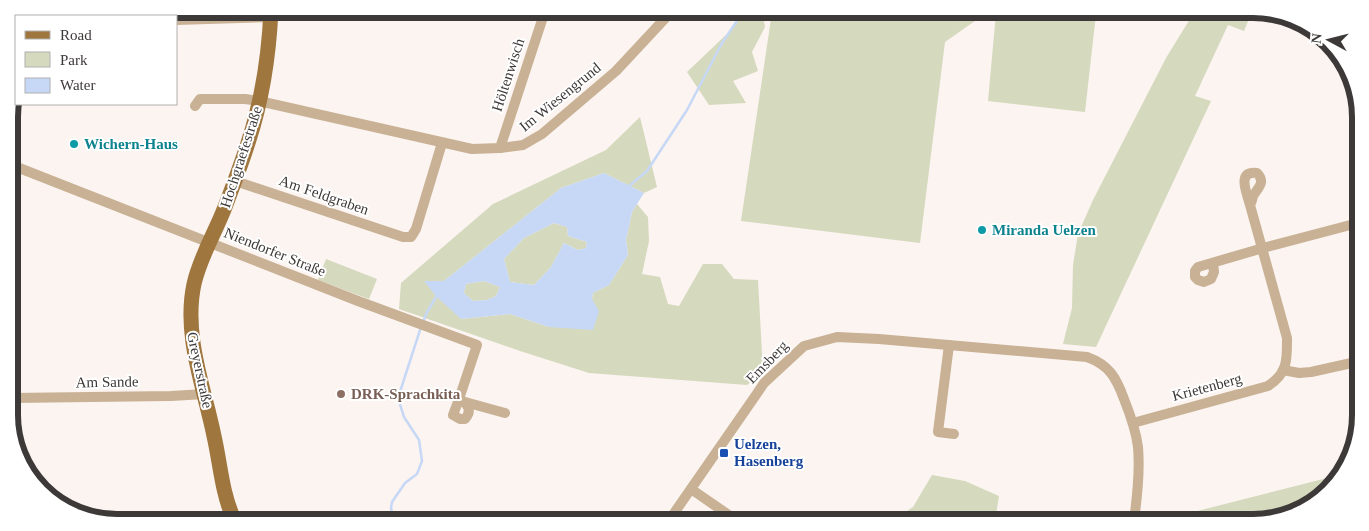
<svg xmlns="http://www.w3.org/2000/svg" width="1369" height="531" viewBox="0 0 1369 531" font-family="'Times New Roman',serif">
<rect width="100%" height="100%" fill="#fcf4f0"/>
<!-- green -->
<g fill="#d5d9bd">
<polygon points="743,12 762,12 765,27 752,52 758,71 733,81 746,103 709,105 687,72 729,32"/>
<polygon points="772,12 983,13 982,16 945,42 920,243 741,221"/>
<polygon points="996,13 1096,14 1085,112 988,101"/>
<polygon points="1193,14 1251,14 1244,31 1228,25 1195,96 1211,101 1096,347 1063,344 1072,308 1073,265 1078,234 1093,200 1166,58"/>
<polygon points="640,117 657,187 644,193 604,173 561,188 444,281 424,281 461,319 510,314 549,327 592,299 593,293 609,285 628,255 626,240 632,212 637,204 648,217 649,241 642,274 660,277 668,304 679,306 703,264 722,264 734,279 758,280 763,372 747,385 589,373 520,351 399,309 401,283 493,204 606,150"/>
<polygon points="554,223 567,227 568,236 587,242 586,248 578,250 564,243 551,267 534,285 510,282 504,259 524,238"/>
<polygon points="326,259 377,279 369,299 318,280"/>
<polygon points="484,281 500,287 496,296 487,300 473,301 464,293 466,284"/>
<polygon points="932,475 965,481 999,496 995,521 894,520 913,507"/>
<polygon points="1335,476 1318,500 1259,522 1166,522 1166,519"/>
</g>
<!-- water -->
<path fill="#c6d8f6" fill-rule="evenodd" d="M604 173 644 193 632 212 626 240 628 255 609 285 593 293 592 299 599 311 593 330 549 327 510 314 461 319 436 296 424 281H444L561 188ZM554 223 567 227 568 236 587 242 586 248 578 250 564 243 551 267 534 285 510 282 504 259 524 238ZM484 281 500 287 496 296 487 300 473 301 464 293 466 284Z"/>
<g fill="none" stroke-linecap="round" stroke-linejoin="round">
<!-- stream -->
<g stroke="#c6d8f6" stroke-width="2.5">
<polyline points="628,187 647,171 687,110 722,43 743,12"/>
<polyline points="423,322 427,312 438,294"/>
<polyline points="393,518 391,508 392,502 405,483 417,474 422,461 419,440 404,417 398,398 421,327"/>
</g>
<!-- street -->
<g stroke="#c8b194" stroke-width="10">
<polyline points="176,20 271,17"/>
<polyline points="195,106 200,99 245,99 259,101 472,149 500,148 523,145 542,134 616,71 671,12"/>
<polyline points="500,148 545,11"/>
<path d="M9 164 358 301 477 345 459 399C467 403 473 410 465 419H460L453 415 459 399"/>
<polyline points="235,181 403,237 411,237 416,229 442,143"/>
<polyline points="1213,263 1214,272 1211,279 1204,282 1198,280 1195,277 1195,271 1198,267 1263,248 1358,223"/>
<polyline points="949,345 938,432 954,434"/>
<polyline points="1283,370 1299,373 1311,372 1356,362"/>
<polyline points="11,398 171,396 205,394"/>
<polyline points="465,402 505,413"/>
<path d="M1133 423 1268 386C1288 373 1287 360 1287 338L1250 205C1251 204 1253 197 1253 196 1258 188 1266 182 1257 173 1236 171 1247 193 1250 205"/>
<polyline points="691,489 736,520"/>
<path d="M670 519 758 392 764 383 804 346 837 337 879 339 1087 357C1109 365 1116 377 1124 399 1130 414 1136 431 1138 447 1140 472 1137 497 1134 521"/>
</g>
<!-- primary -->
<path stroke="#9f763e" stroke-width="15" d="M233 517C222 493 220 462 214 436 204 387 183 335 194 284 200 257 215 233 225 207 233 186 241 165 248 143 262 101 269 54 271 10"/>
</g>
<!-- markers -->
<g fill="#0f9aa8" stroke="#fff" stroke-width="2">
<circle cx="74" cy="144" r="5"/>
<circle cx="982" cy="230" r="5"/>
</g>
<circle fill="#8d6e63" stroke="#fff" stroke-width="2" cx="341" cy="394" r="5"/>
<rect fill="#1a4fb4" stroke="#fff" stroke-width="2" x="719" y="448" width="10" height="10" rx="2.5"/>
<g text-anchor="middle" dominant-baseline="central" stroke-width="4" stroke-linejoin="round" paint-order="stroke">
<!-- street labels -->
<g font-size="15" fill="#3d3938" stroke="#fff">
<text transform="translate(508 75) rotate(-72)">Höltenwisch</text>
<text transform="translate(560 97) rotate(-39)">Im Wiesengrund</text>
<text transform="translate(241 157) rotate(-72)">Hochgraefestraße</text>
<text transform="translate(324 195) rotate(19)">Am Feldgraben</text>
<text transform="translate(275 252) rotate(22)">Niendorfer Straße</text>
<text transform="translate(767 362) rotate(-46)">Emsberg</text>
<text transform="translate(200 370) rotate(78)">Greyerstraße</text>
<text transform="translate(107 382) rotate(-1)">Am Sande</text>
<text transform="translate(1207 387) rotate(-15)">Krietenberg</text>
</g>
<!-- culture labels -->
<g font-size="15" font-weight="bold" fill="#0d838f" stroke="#fff" text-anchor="start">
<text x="84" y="144">Wichern-Haus</text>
<text x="992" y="230">Miranda Uelzen</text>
</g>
<!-- education labels -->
<g font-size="15" font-weight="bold" fill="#785e54" stroke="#fff" text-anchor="start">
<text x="351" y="394">DRK-Sprachkita</text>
</g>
<!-- transit labels -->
<g font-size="15" font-weight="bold" fill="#164399" stroke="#fff" text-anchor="start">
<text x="734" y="444">Uelzen,<tspan x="734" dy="17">Hasenberg</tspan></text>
</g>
</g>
<!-- crop -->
<path d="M0 0H1369V531H0ZM117 18H1253A99 99 0 0 1 1352 117V415A99 99 0 0 1 1253 514H117A99 99 0 0 1 18 415V117A99 99 0 0 1 117 18Z" fill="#fff" fill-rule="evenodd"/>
<path fill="none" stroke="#3d3938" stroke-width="6" d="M117 18H1253A99 99 0 0 1 1352 117V415A99 99 0 0 1 1253 514H117A99 99 0 0 1 18 415V117A99 99 0 0 1 117 18Z"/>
<!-- legend -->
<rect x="15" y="15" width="162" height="90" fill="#ffffff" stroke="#b1b0af"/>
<rect x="25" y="31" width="25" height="8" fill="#9f763e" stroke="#b1b0af"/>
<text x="60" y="40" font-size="15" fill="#3d3938">Road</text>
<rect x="25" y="52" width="25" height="15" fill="#d5d9bd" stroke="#b1b0af"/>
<text x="60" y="65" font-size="15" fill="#3d3938">Park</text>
<rect x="25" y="78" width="25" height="15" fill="#c6d8f6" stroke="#b1b0af"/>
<text x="60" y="90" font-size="15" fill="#3d3938">Water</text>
<!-- north arrow -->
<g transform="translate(1329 40) rotate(277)" stroke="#ffffff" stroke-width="4" paint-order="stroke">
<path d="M0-4L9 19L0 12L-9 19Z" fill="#3d3938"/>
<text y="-8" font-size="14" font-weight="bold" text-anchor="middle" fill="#3d3938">N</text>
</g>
</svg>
